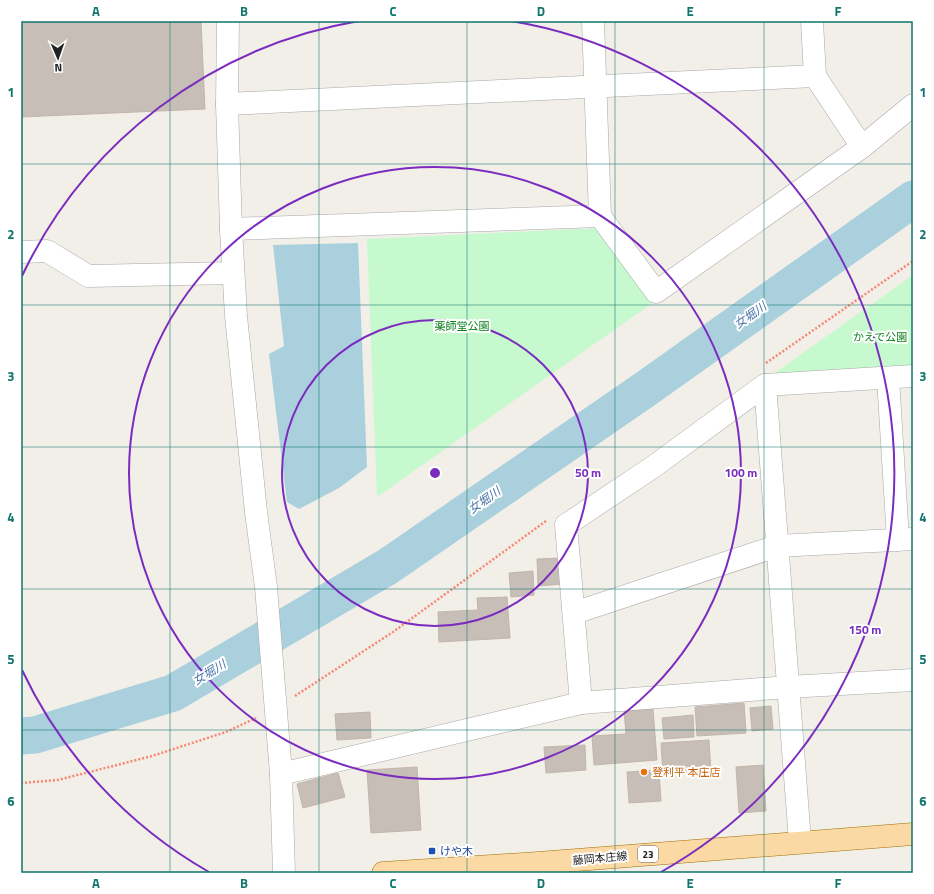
<svg xmlns="http://www.w3.org/2000/svg" width="934" height="894" viewBox="0 0 934 894" font-family="'Titillium Web','Noto Sans JP',sans-serif">
<rect width="100%" height="100%" fill="#f1efe8"/>
<!-- park -->
<g fill="#c7f9ce">
<polygon points="600,228 654,302 377,497 367,239"/>
<polygon points="913,275 913,367 769,377"/>
</g>
<!-- water -->
<polygon fill="#aad0de" points="358,243 367,467 339,488 299,509 287,502 269,354 284,346 273,245"/>
<g fill="none" stroke-linecap="round" stroke-linejoin="round">
<!-- river -->
<polyline stroke="#aad0de" stroke-width="37" points="21,736 35,735 173,693 387,567 644,390 913,199"/>
</g>
<!-- building -->
<g fill="#c6beb7" stroke="#c3b6aa">
<polygon points="21,21 201,21 205,109 21,117"/>
<polygon points="561,558 562,584 538,586 537,559"/>
<polygon points="533,571 534,595 511,597 509,573"/>
<polygon points="507,597 510,638 439,642 438,612 478,610 477,598"/>
<polygon points="744,703 746,733 697,736 695,707"/>
<polygon points="771,706 773,729 752,731 750,708"/>
<polygon points="653,709 657,760 594,765 592,736 626,734 624,711"/>
<polygon points="370,712 371,738 337,740 335,714"/>
<polygon points="693,715 694,737 664,739 662,718"/>
<polygon points="709,740 711,772 663,775 661,743"/>
<polygon points="585,745 586,770 546,773 544,747"/>
<polygon points="763,765 766,811 739,813 736,767"/>
<polygon points="417,767 421,830 371,833 367,770"/>
<polygon points="659,770 661,801 629,803 627,772"/>
<polygon points="338,773 345,797 303,808 297,784"/>
</g>
<g fill="none" stroke-linecap="round" stroke-linejoin="round">
<!-- minor casing -->
<g stroke="#a8a8a8" stroke-width="23">
<g id="minor">
<polyline points="228,21 227,104 231,229 236,316 256,512 266,587 281,774 284,873"/>
<polyline points="812,21 815,76 862,147"/>
<polyline points="227,104 815,76"/>
<polyline points="600,216 656,292 862,147 913,105"/>
<polyline points="231,229 600,216 593,21"/>
<polyline points="21,252 47,251 88,276 233,273"/>
<polyline points="888,378 898,540"/>
<polyline points="765,385 800,841"/>
<polyline points="574,613 777,546 913,539"/>
<polyline points="581,703 566,525 653,467 765,385 913,376"/>
<polyline points="281,774 581,703 788,687 913,680"/>
</g>
</g>
<!-- major casing -->
<g stroke="#9d7102" stroke-width="23">
<polyline id="major" points="383,873 538,863 913,834"/>
</g>
<!-- path -->
<g stroke="#f88672" stroke-width="2.5" stroke-dasharray="2 2" stroke-linecap="butt">
<polyline points="766,363 913,261"/>
<polyline points="295,696 393,632 546,521"/>
<polyline points="21,783 58,780 152,756 226,732 256,718"/>
</g>
<!-- minor -->
<use href="#minor" stroke="#fff" stroke-width="22"/>
<!-- major -->
<use href="#major" stroke="#fbd9a4" stroke-width="22"/>
</g>
<!-- grid -->
<path fill="none" stroke="#0f766e" stroke-width="1" stroke-opacity="0.55" d="M170 21V873M319 21V873M467 21V873M615 21V873M764 21V873M21 164H913M21 305H913M21 447H913M21 589H913M21 730H913"/>
<!-- distance rings -->
<g fill="none" stroke="#7b2cbf" stroke-width="2">
<circle cx="435" cy="473" r="153"/>
<circle cx="435" cy="473" r="306"/>
<path d="M209 872A458 458 0 0 1 22 670M22 276A458 458 0 0 1 359 21M511 21A458 458 0 0 1 661 872"/>
</g>
<!-- markers -->
<circle fill="#e8710a" stroke="#fff" stroke-width="1.5" cx="644" cy="772" r="4"/>
<rect fill="#1a4fb4" stroke="#fff" stroke-width="1.5" x="428" y="847" width="8" height="8" rx="2"/>
<g text-anchor="middle" dominant-baseline="central" stroke-width="4" stroke-linejoin="round" paint-order="stroke">
<!-- shield labels -->
<rect fill="#fff" stroke="#646464" stroke-width="1" x="638" y="846" width="20" height="16" rx="3"/>
<g font-size="10" font-weight="bold" fill="#212121">
<text x="648" y="854">23</text>
</g>
<!-- park labels -->
<g font-size="11" fill="#0d811d" stroke="#fff">
<text x="462" y="326">薬師堂公園</text>
<text x="880" y="337">かえで公園</text>
</g>
<!-- food labels -->
<g font-size="11" fill="#c56008" stroke="#fff" text-anchor="start">
<text x="652" y="772">登利平 本庄店</text>
</g>
<!-- transit labels -->
<g font-size="11" fill="#164399" stroke="#fff" text-anchor="start">
<text x="440" y="851">けや木</text>
</g>
<!-- street labels -->
<g font-size="11" fill="#212121" stroke="#fff">
<text transform="translate(600 858) rotate(-5)">藤岡本庄線</text>
</g>
<!-- water labels -->
<g font-size="12" font-style="italic" fill="#4a75a9" stroke="#fff">
<text transform="translate(750 315) rotate(-35)">女堀川</text>
<text transform="translate(484 500) rotate(-35)">女堀川</text>
<text transform="translate(209 672) rotate(-31)">女堀川</text>
</g>
</g>
<circle cx="435" cy="473" r="6" fill="#7b2cbf" stroke="#fff" stroke-width="2"/>
<g font-size="12" text-anchor="middle" font-weight="bold" fill="#7b2cbf" stroke="#fff" stroke-width="4" stroke-linejoin="round" paint-order="stroke">
<text x="588" y="477">50 m</text>
<text x="741" y="477">100 m</text>
<text x="865" y="634">150 m</text>
</g>
<!-- border -->
<rect width="934" height="894" fill="none" stroke="#ffffff" stroke-width="44"/>
<!-- north arrow -->
<g transform="translate(58 58) rotate(178)" stroke="#ffffff" stroke-width="3" paint-order="stroke">
<path d="M0-3L7 15L0 10L-7 15Z" fill="#212121"/>
<text y="-6" font-size="11" font-weight="bold" text-anchor="middle" fill="#212121">N</text>
</g>
<rect x="22" y="22" width="890" height="850" fill="none" stroke="#0f766e" stroke-width="1.5"/>
<g font-size="13" text-anchor="middle" font-weight="bold" fill="#0f766e">
<text x="96" y="16">A</text>
<text x="244" y="16">B</text>
<text x="393" y="16">C</text>
<text x="541" y="16">D</text>
<text x="690" y="16">E</text>
<text x="838" y="16">F</text>
<text x="11" y="97">1</text>
<text x="923" y="97">1</text>
<text x="11" y="239">2</text>
<text x="923" y="239">2</text>
<text x="11" y="381">3</text>
<text x="923" y="381">3</text>
<text x="11" y="522">4</text>
<text x="923" y="522">4</text>
<text x="11" y="664">5</text>
<text x="923" y="664">5</text>
<text x="11" y="806">6</text>
<text x="923" y="806">6</text>
<text x="96" y="888">A</text>
<text x="244" y="888">B</text>
<text x="393" y="888">C</text>
<text x="541" y="888">D</text>
<text x="690" y="888">E</text>
<text x="838" y="888">F</text>
</g>
</svg>
